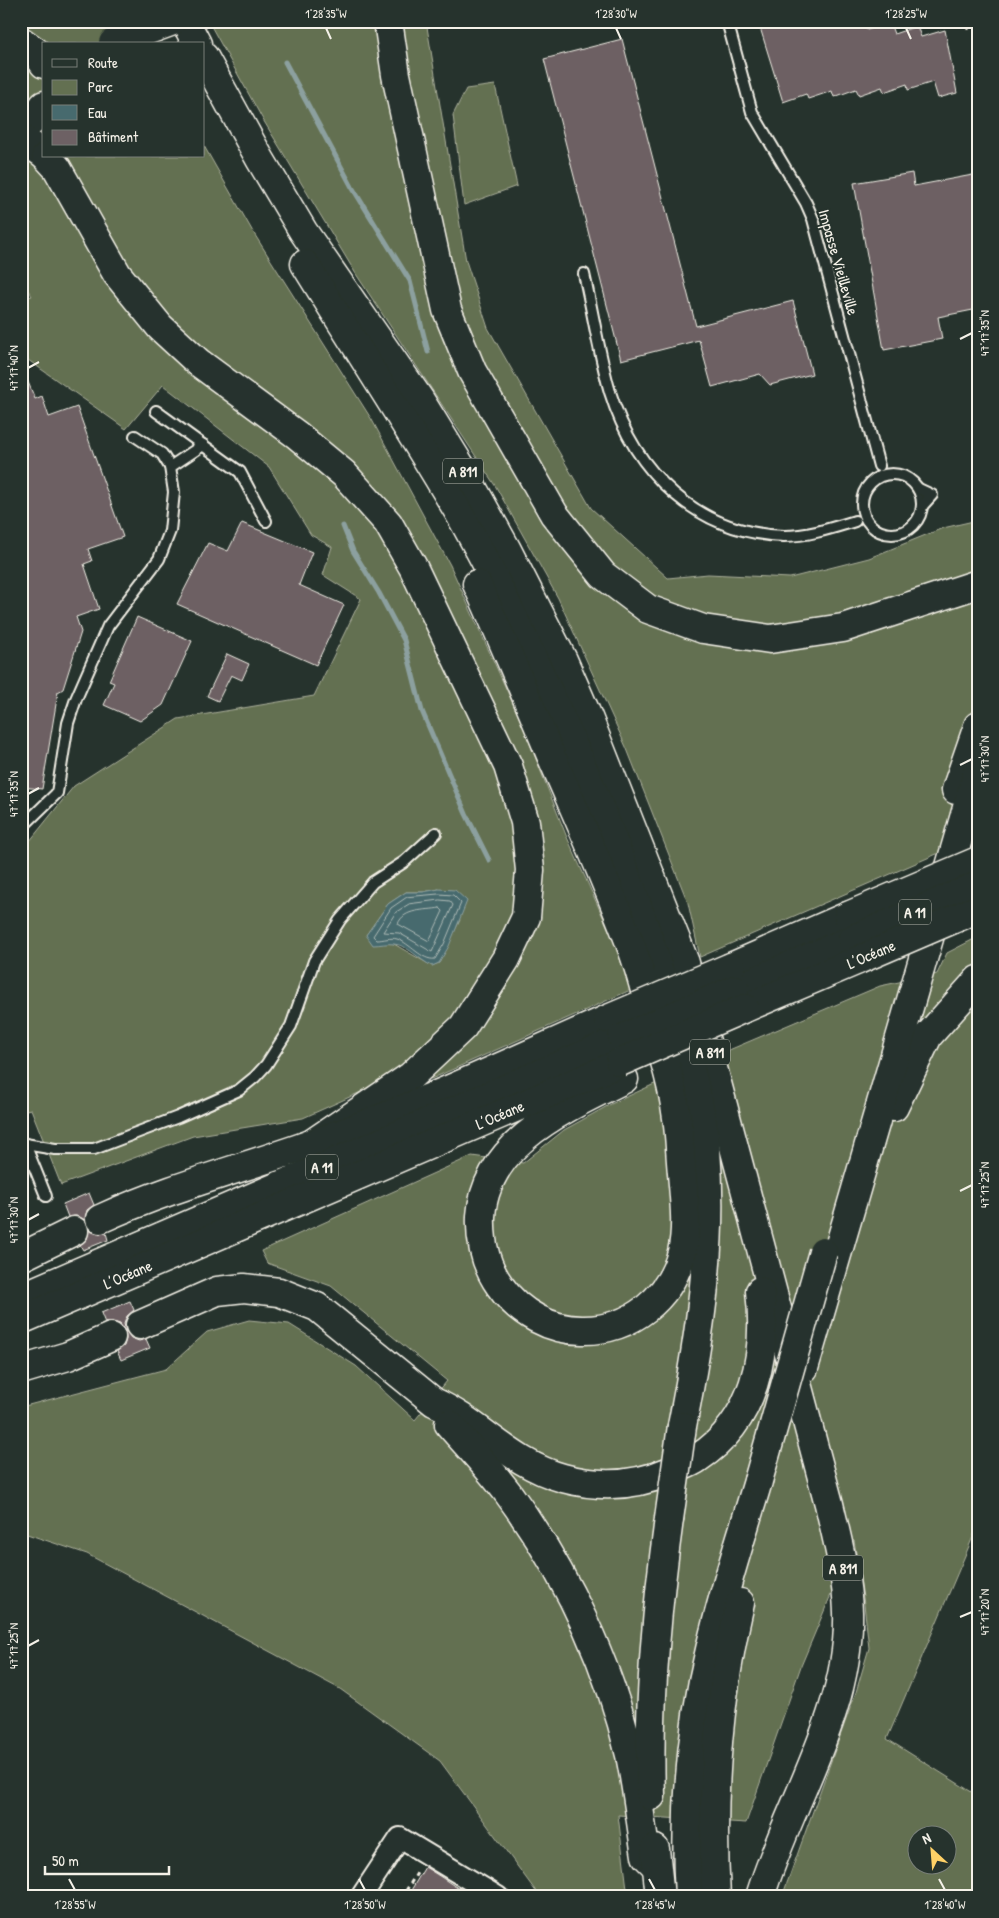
<svg xmlns="http://www.w3.org/2000/svg" width="999" height="1918" viewBox="0 0 999 1918" font-family="'Patrick Hand',sans-serif">
<rect width="100%" height="100%" fill="#26332d"/>
<filter id="ink" filterUnits="userSpaceOnUse"><feTurbulence type="fractalNoise" baseFrequency=".02" numOctaves="2"/><feDisplacementMap in="SourceGraphic" scale="10" xChannelSelector="R" yChannelSelector="G"/><feConvolveMatrix kernelMatrix="1 2 1 2 8 2 1 2 1" color-interpolation-filters="sRGB"/></filter>
<g filter="url(#ink)">
<!-- green -->
<g fill="#637051" stroke="#acb09c" fill-rule="evenodd">
<path d="M21 21H130L147 44H44V156H204V146L253 232 372 420 450 565 523 726 566 835 635 988 431 1079 399 1067 363 1091 303 1118 193 1136 61 1185 31 1109 21 1111V852L74 786 178 719 314 696 361 599 323 575 332 547 311 535 269 467 163 385 126 429 21 355V299L32 296 21 280ZM439 889 460 920 439 963 432 966 394 944 366 935 388 904 406 892H423Z"/>
<polygon points="226,21 426,21 466,261 488,328 591,508 668,578 708,574 790,578 869,558 943,528 978,520 978,836 700,957 688,903 627,749 558,598 496,487 356,274 262,118 211,26"/>
<polygon points="495,85 517,186 464,205 453,115 466,89"/>
<path d="M978 937V1525L887 1739 978 1796V1897H782L856 1692 869 1648 864 1604 854 1540 801 1666 746 1823 618 1815 628 1897H540L440 1761 340 1689 87 1554 21 1532V1407L166 1369 207 1332 249 1320 289 1324 356 1366 415 1420 447 1381 331 1286 267 1263 261 1251 472 1156 523 1163 564 1130 611 1104 722 1053 880 986 937 974 947 953ZM916 1836H946V1866H916Z"/>
</g>
<!-- water -->
<path fill="#476a6e" stroke="#8ca09f" d="M439 889 455 890 467 901 449 946 439 963 432 966C419 960 408 945 394 944 387 943 380 945 373 945L366 935 388 904 406 892H423Z"/>
<g fill="none" stroke-linecap="round" stroke-linejoin="round">
<!-- shore -->
<g stroke="#afbbb7" stroke-width="1">
<path d="M439 894 453 895 461 903 444 944 435 959C422 961 410 943 397 939 391 937 383 940 377 940L373 936 391 908 407 897Z"/>
<polygon points="440,900 450,901 453,905 432,952 399,933 383,932 396,912 409,904"/>
<path d="M440 908 443 911 429 941 398 924C404 908 425 911 440 908Z"/>
</g>
<!-- stream -->
<g stroke="#8ca09f" stroke-width="5">
<polyline points="285,62 352,187 410,281 428,352"/>
<polyline points="343,526 353,551 379,593 404,640 422,711 466,814 489,860"/>
</g>
</g>
<!-- building -->
<g fill="#6d6164" stroke="#f4f1e8">
<polygon points="758,21 838,21 840,26 865,21 867,30 890,23 894,34 917,26 921,37 945,30 957,93 938,98 933,82 908,90 907,84 884,92 882,87 859,95 856,89 834,97 832,91 808,99 806,94 783,102"/>
<polygon points="622,39 696,326 793,301 812,374 770,385 760,374 712,387 699,340 621,360 544,59"/>
<polygon points="912,173 914,186 978,174 978,309 938,317 942,339 884,350 854,183"/>
<polygon points="21,365 35,399 42,396 49,417 77,407 123,537 88,549 92,561 84,564 99,609 76,617 81,632 63,689 58,692 42,789 21,787"/>
<polygon points="242,523 312,552 299,585 344,605 316,665 177,604 208,543 228,551"/>
<polygon points="137,617 192,641 163,705 140,721 104,705 114,683 109,681"/>
<polygon points="227,654 249,664 242,680 231,675 218,701 207,696"/>
<polygon points="89,1193 94,1205 87,1210 85,1220 76,1216 68,1217 63,1204"/>
<polygon points="89,1230 98,1234 106,1233 108,1240 83,1250 80,1245 87,1239"/>
<polygon points="130,1301 134,1310 127,1316 124,1324 126,1331 131,1338 139,1341 146,1339 150,1348 121,1360 117,1351 124,1346 126,1339 125,1331 120,1324 113,1322 105,1323 101,1313"/>
<polygon points="425,1867 441,1877 471,1897 407,1897"/>
</g>
<g fill="none" stroke-linecap="round" stroke-linejoin="round">
<!-- lane casing -->
<g stroke="#f4f1e8" stroke-width="14">
<g id="lane">
<polyline points="727,21 752,112 806,203 813,219 879,466"/>
<path d="M584 274C593 313 599 354 610 392 635 473 697 533 784 536 808 536 832 528 855 521"/>
<polyline points="156,411 240,472 266,521"/>
<polyline points="170,467 203,445"/>
<circle cx="892" cy="504" r="30"/>
<polyline points="919,489 932,495 923,505"/>
<polyline points="21,828 57,793 68,723 76,699 108,626 159,559 170,531 174,492 170,467 162,454 135,436"/>
<polyline points="25,1144 55,1149 94,1149 178,1117 239,1090 255,1077 266,1065 291,1026 314,961 340,920 373,882 404,862 436,833"/>
<polyline points="21,1145 25,1144 46,1196"/>
</g>
</g>
<!-- street casing -->
<g stroke="#f4f1e8" stroke-width="24">
<polyline id="street" points="361,1897 400,1838 498,1897"/>
</g>
<!-- secondary casing -->
<g stroke="#f4f1e8" stroke-width="31">
<g id="secondary">
<polyline points="21,41 35,51 44,64"/>
<polyline points="21,128 32,121 44,105"/>
</g>
</g>
<!-- highway casing -->
<g stroke="#f4f1e8" stroke-width="31">
<g id="highway">
<polyline points="185,21 197,44"/>
<polyline points="388,21 396,75 447,310 472,371 554,514 603,575 648,609 703,629 770,639 843,628 978,584"/>
<path d="M204 57 260 159 303 231 420 400 460 465 507 550 563 660 587 715 685 963 829 1504C837 1539 847 1576 848 1612 851 1713 788 1803 760 1897"/>
<polyline points="21,138 44,154"/>
<polyline points="46,156 57,168 117,274 160,327 198,362 297,435 344,474 388,523 413,567 508,766 525,822 530,870 526,917 506,959 463,1027 411,1076 311,1144"/>
<path d="M305 264C356 347 409 427 458 511 487 562 513 615 538 669 585 767 628 869 660 973 678 1031 701 1089 706 1150 714 1242 700 1335 682 1426"/>
<path d="M477 584C503 639 526 696 550 753 579 819 608 884 633 951 642 976 648 1002 655 1028 664 1058 673 1087 677 1118 680 1136 680 1154 682 1173 684 1198 688 1227 682 1252 671 1298 631 1330 584 1330 551 1331 519 1313 500 1286 485 1265 480 1241 481 1216 486 1141 567 1108 624 1079"/>
<polyline points="956,790 978,726"/>
<polyline points="731,967 848,916"/>
<polyline points="735,989 852,939"/>
<polyline points="745,1008 858,960"/>
<polyline points="894,1107 928,1036 978,980"/>
<path d="M100 1219C168 1188 240 1169 311 1144 412 1109 510 1062 608 1019"/>
<polyline points="21,1257 74,1231"/>
<polyline points="21,1297 622,1038"/>
<path id="s1" d="M21 1320 615 1065"/>
<path d="M140 1325 217 1291 244 1288 279 1292 317 1307 434 1402C480 1423 511 1464 563 1478 600 1488 636 1486 670 1471 679 1467 690 1464 698 1458 755 1421 768 1354 760 1291"/>
<polyline points="804,1368 978,770"/>
<polyline points="21,1370 68,1356 111,1337"/>
<path d="M449 1424C468 1446 490 1469 508 1493 565 1571 608 1661 630 1755 637 1789 641 1823 646 1856L656 1866"/>
<path d="M651 1796C648 1703 656 1612 669 1519"/>
<polyline points="655,1849 660,1897"/>
<path d="M689 1897C684 1813 691 1726 711 1645 724 1589 742 1535 758 1481"/>
<path d="M716 1897C710 1799 718 1699 740 1603"/>
</g>
</g>
<!-- path -->
<g stroke="#f4f1e8" stroke-width="3" stroke-dasharray="4 4" stroke-linecap="butt">
<polyline points="968,30 968,21"/>
<polyline points="402,1897 419,1870"/>
</g>
<!-- lane -->
<use href="#lane" stroke="#26332d" stroke-width="10"/>
<!-- street -->
<use href="#street" stroke="#26332d" stroke-width="20"/>
<!-- secondary -->
<use href="#secondary" stroke="#26332d" stroke-width="28"/>
<!-- highway -->
<use href="#highway" stroke="#26332d" stroke-width="28"/>
<!-- secondary-bridge casing -->
<g stroke="#f4f1e8" stroke-width="31" stroke-linecap="butt">
<polyline id="secondary-bridge" points="113,43 173,21"/>
</g>
<!-- highway-bridge casing -->
<g stroke="#f4f1e8" stroke-width="31" stroke-linecap="butt">
<g id="highway-bridge">
<polyline points="848,916 978,861"/>
<polyline points="852,939 978,885"/>
<polyline points="858,960 977,909"/>
<polyline points="608,1019 731,967"/>
<polyline points="622,1038 735,989"/>
<polyline points="620,1062 745,1008"/>
<polyline points="758,1481 823,1252"/>
<polyline points="669,1519 682,1426"/>
</g>
</g>
<!-- secondary-bridge -->
<use href="#secondary-bridge" stroke="#26332d" stroke-width="28"/>
<!-- highway-bridge -->
<use href="#highway-bridge" stroke="#26332d" stroke-width="28"/>
</g>
</g>
<!-- ticks -->
<path fill="none" stroke="#f4f1e8" stroke-width="2" d="M326 28 331 39M616 28 621 39M906 28 911 39M960 339 972 333M28 368 39 362M960 765 972 759M28 794 39 788M960 1191 972 1185M28 1220 39 1214M960 1617 972 1612M28 1646 39 1640M69 1879 75 1890M359 1879 365 1890M649 1879 655 1890M939 1879 945 1890"/>
<g text-anchor="middle" dominant-baseline="central" stroke-width="4" stroke-linejoin="round" paint-order="stroke">
<!-- shield labels -->
<g fill="#26332d" stroke="#b6b8b0" stroke-width="1">
<rect x="443" y="458.5" width="40" height="25" rx="4"/>
<rect x="899" y="899.5" width="32" height="25" rx="4"/>
<rect x="690" y="1039.5" width="40" height="25" rx="4"/>
<rect x="306" y="1154.5" width="32" height="25" rx="4"/>
<rect x="823" y="1555.5" width="40" height="25" rx="4"/>
</g>
<g font-size="15" font-weight="bold" fill="#f4f1e8">
<text x="463" y="471">A 811</text>
<text x="915" y="912">A 11</text>
<text x="710" y="1052">A 811</text>
<text x="322" y="1167">A 11</text>
<text x="843" y="1568">A 811</text>
</g>
<!-- street labels -->
<g font-size="16" fill="#f4f1e8" stroke="#26332d">
<text transform="translate(839 262) rotate(74)">Impasse Vieilleville</text>
<text transform="translate(871 954) rotate(-23)">L’Océane</text>
<text stroke="none"><textPath href="#s1" startOffset="521">L’Océane</textPath></text>
<text stroke="none"><textPath href="#s1" startOffset="116">L’Océane</textPath></text>
</g>
</g>
<!-- margin -->
<rect width="999" height="1918" fill="none" stroke="#26332d" stroke-width="55"/>
<!-- legend -->
<rect x="42" y="42" width="162" height="115" fill="#26332d" stroke="#787f78"/>
<rect x="52" y="59" width="25" height="8" fill="#26332d" stroke="#787f78"/>
<text x="88" y="68" font-size="15" fill="#f4f1e8">Route</text>
<rect x="52" y="80" width="25" height="15" fill="#637051" stroke="#787f78"/>
<text x="88" y="92" font-size="15" fill="#f4f1e8">Parc</text>
<rect x="52" y="105" width="25" height="15" fill="#476a6e" stroke="#787f78"/>
<text x="88" y="118" font-size="15" fill="#f4f1e8">Eau</text>
<rect x="52" y="130" width="25" height="15" fill="#6d6164" stroke="#787f78"/>
<text x="88" y="142" font-size="15" fill="#f4f1e8">Bâtiment</text>
<!-- north arrow -->
<g transform="translate(932 1850) rotate(334)"><circle r="24" fill="#26332d" stroke="#787f78"/>
<path d="M0-4L9 19L0 12L-9 19Z" fill="#ffd166"/>
<text y="-8" font-size="14" font-weight="bold" text-anchor="middle" fill="#f4f1e8">N</text>
</g>
<!-- scale -->
<path d="M45 1866v8h124v-8" fill="none" stroke="#f4f1e8" stroke-width="2.5"/>
<text x="52" y="1866" font-size="15" fill="#f4f1e8" stroke="#26332d" stroke-width="4" paint-order="stroke">50 m</text>
<rect x="28" y="28" width="944" height="1862" fill="none" stroke="#f4f1e8" stroke-width="2"/>
<g font-size="12" text-anchor="middle" fill="#f4f1e8">
<text x="326" y="18">1°28'35"W</text>
<text x="616" y="18">1°28'30"W</text>
<text x="906" y="18">1°28'25"W</text>
<text transform="translate(985 333) rotate(-90)" y="4">47°17'35"N</text>
<text transform="translate(14 368) rotate(-90)" y="4">47°17'40"N</text>
<text transform="translate(985 759) rotate(-90)" y="4">47°17'30"N</text>
<text transform="translate(14 794) rotate(-90)" y="4">47°17'35"N</text>
<text transform="translate(985 1185) rotate(-90)" y="4">47°17'25"N</text>
<text transform="translate(14 1220) rotate(-90)" y="4">47°17'30"N</text>
<text transform="translate(985 1612) rotate(-90)" y="4">47°17'20"N</text>
<text transform="translate(14 1646) rotate(-90)" y="4">47°17'25"N</text>
<text x="75" y="1909">1°28'55"W</text>
<text x="365" y="1909">1°28'50"W</text>
<text x="655" y="1909">1°28'45"W</text>
<text x="945" y="1909">1°28'40"W</text>
</g>
</svg>
